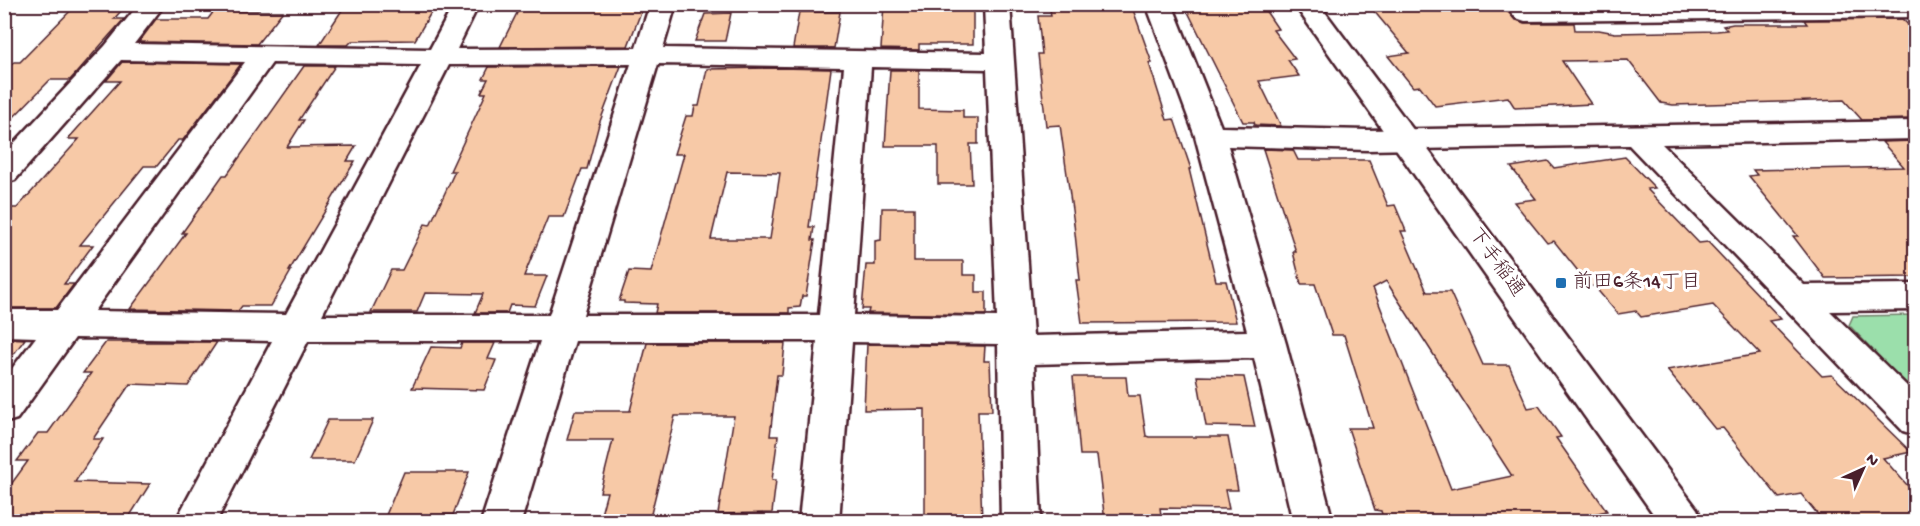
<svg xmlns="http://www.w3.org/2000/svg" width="1920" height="526" viewBox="0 0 1920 526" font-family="'Gochi Hand','Klee One',sans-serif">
<rect width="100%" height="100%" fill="#fff"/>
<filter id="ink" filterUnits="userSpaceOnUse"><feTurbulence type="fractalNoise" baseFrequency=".0167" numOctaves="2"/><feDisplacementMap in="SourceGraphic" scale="12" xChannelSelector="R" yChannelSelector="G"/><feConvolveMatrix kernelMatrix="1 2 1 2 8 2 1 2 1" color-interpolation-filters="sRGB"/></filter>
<g filter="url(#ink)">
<!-- green -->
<polygon fill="#9bdfab" stroke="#727f6b" stroke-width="1.5" points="1915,315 1916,315 1915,394 1849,325 1853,316"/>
<!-- building -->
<g fill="#f7c9a7" stroke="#4a1f2b" stroke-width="1.5" fill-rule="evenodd">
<polygon points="77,4 127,4 114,19 124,19 70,80 50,80 4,127 4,71 14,62 20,62"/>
<polygon points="346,4 357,8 436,4 415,40 352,41 348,45 319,45"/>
<polygon points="524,4 644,4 628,46 500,47 519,9 521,10"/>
<polygon points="884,4 973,4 973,44 919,44 919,50 881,49"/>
<polygon points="1131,4 1152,63 1149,63 1167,120 1174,119 1191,169 1189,169 1216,281 1226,281 1236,322 1082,323 1076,280 1080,280 1074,224 1060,125 1046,126 1038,54 1042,54 1038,16 1051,16 1050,9"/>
<polygon points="1184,4 1261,4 1278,29 1273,30 1295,59 1288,60 1299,76 1259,81 1281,126 1255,125 1254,122 1243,122"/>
<polygon points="1368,4 1502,4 1514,19 1524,23 1574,23 1575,30 1599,30 1615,33 1717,31 1727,30 1723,26 1733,24 1807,24 1804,20 1902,19 1916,32 1916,119 1862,120 1844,100 1673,105 1661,103 1628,60 1562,61 1591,104 1515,108 1508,97 1435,106 1420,86 1413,87 1388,56 1409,53"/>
<polygon points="214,11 283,11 257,44 139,42 156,19 208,19"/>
<polygon points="799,12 840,12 834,48 793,48"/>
<polygon points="731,13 725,41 695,41 705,14"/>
<polygon points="122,62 241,64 183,140 178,140 157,166 144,166 80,245 93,245 64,284 74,284 56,308 4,308 4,208 17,208 79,139 68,139 120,81 106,81"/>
<polygon points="304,66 335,66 299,120 304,120 287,147 356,146 347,161 355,161 289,271 291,271 271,306 242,306 238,311 130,309 186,233 182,233 223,175 227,175"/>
<polygon points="621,66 599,124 587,169 582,169 564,217 548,217 524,276 547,276 535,306 510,305 507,313 475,313 483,294 425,293 417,312 371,312 391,270 402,270 425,224 430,225 455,171 450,171 486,93 481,93 488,79 483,79 489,67"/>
<path d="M779 68 831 69 809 227H814L812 240H815L806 296H802L800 307 789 308V313H655L657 304 624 303V301H619L629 271 651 272 684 154H674L686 116H693L695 106H699L707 69ZM727 172 780 173 770 239H711Z"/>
<polygon points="890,70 919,70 919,109 963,110 963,118 978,118 978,144 970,144 972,184 938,184 938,146 885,146"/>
<polygon points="1916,141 1916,277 1825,278 1793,236 1798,236 1749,176 1757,175 1753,170 1904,167 1882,142"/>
<path d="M1263 149 1293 150 1298 160H1369L1388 206 1395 205 1406 231H1401L1427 292H1450L1483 365H1509L1528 408 1539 406 1561 437 1556 438 1607 511 1555 522H1384L1381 511 1375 510 1348 428H1373L1344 335H1332L1315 284H1301L1293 252H1296ZM1386 281 1512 476 1451 489 1373 288Z"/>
<polygon points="1625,157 1655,188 1647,189 1699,243 1708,242 1781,319 1769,321 1822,376 1832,375 1911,452 1883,458 1916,495 1916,522 1824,522 1801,494 1779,498 1723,428 1715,429 1667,370 1760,354 1713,305 1641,317 1636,311 1618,314 1594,286 1590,286 1554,241 1547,243 1514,202 1536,199 1511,167 1548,161 1554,168"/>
<polygon points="882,208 914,208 914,261 963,261 963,275 976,275 976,292 986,292 986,315 868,313 869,309 862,309 866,265 875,265 875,241 881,240"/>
<polygon points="4,338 25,339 4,367"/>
<polygon points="106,342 217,342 188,386 130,384 93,439 103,439 75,482 150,484 126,522 4,522 4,494 28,461 17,461 38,433 48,433 91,373 83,373"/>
<polygon points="462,343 495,343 488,359 496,360 484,390 412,388 431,347 460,348"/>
<polygon points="647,343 785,343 782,375 777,375 770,436 778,436 772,480 776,480 772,513 718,514 734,416 675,416 649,522 599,522 607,492 600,492 613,440 567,440 575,411 630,411"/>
<polygon points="867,344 985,346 984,361 990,361 992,411 978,411 982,522 925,522 925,409 864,410"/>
<polygon points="1197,376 1244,377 1255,427 1206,426"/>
<polygon points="1073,377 1126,377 1128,396 1140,396 1146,436 1149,437 1228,437 1238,490 1225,490 1229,509 1160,508 1162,522 1105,522 1097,455 1080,455"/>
<polygon points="328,420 373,420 355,460 309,460"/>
<polygon points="404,472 469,472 453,515 386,515"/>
</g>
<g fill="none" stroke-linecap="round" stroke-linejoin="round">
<!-- street casing -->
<g stroke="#4a1f2b" stroke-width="5">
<g id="street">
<path d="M139 4H165L134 44 430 49 454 4H479L457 49 636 48 650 4H676L663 48 986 53 984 4H1010L1033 336 1247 331 1195 136 1146 4H1172L1221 127 1367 130 1916 121V139L1662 144 1804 285 1916 284V310L1830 311 1916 395V435L1903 431 1629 145 1367 150 1228 146 1286 344 1333 522H1293L1254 358 1034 364 1041 522H1001L998 344 852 342 839 522H799L817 341H575L521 522H481L540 341H308L216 522H175L272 341 75 338 17 419 4 423V379L36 337 4 336V310H57L245 62 121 60 15 180 4 183V154L105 46ZM272 63 421 65 286 314 94 311ZM631 64 549 315H322L449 65ZM658 64 844 67 819 315H583ZM871 67 987 69 997 317 854 315Z"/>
<polygon points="1504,4 1916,4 1916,17 1525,21 1516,18"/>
</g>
</g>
<!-- secondary casing -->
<g stroke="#4a1f2b" stroke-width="5">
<polygon id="secondary" points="1294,4 1319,4 1697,509 1703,522 1659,522"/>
</g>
<!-- street -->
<use href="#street" fill="#fff" fill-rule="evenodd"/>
<!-- secondary -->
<use href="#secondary" fill="#fff" fill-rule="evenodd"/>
</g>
</g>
<!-- markers -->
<rect fill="#1f6fb2" stroke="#fff" stroke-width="2" x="1555" y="277" width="12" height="12" rx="3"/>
<g text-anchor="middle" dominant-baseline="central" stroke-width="6" stroke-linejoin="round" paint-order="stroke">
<!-- street labels -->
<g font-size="20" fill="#4a1f2b" stroke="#fff">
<text transform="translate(1495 263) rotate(54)">下手稲通</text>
</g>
<!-- poi labels -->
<g font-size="20" fill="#4a1f2b" stroke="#fff" text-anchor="start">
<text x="1573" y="283">前田6条14丁目</text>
</g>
</g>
<!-- margin -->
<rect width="1920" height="526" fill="none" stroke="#fff" stroke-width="24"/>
<rect x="12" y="12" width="1896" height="502" fill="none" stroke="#4a1f2b" stroke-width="2" filter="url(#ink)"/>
<!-- north arrow -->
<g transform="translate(1863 469) rotate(45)" stroke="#ffffff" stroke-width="4.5" paint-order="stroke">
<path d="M0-4.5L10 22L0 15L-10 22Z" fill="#4a1f2b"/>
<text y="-9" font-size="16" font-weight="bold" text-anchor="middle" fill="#4a1f2b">N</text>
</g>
</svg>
